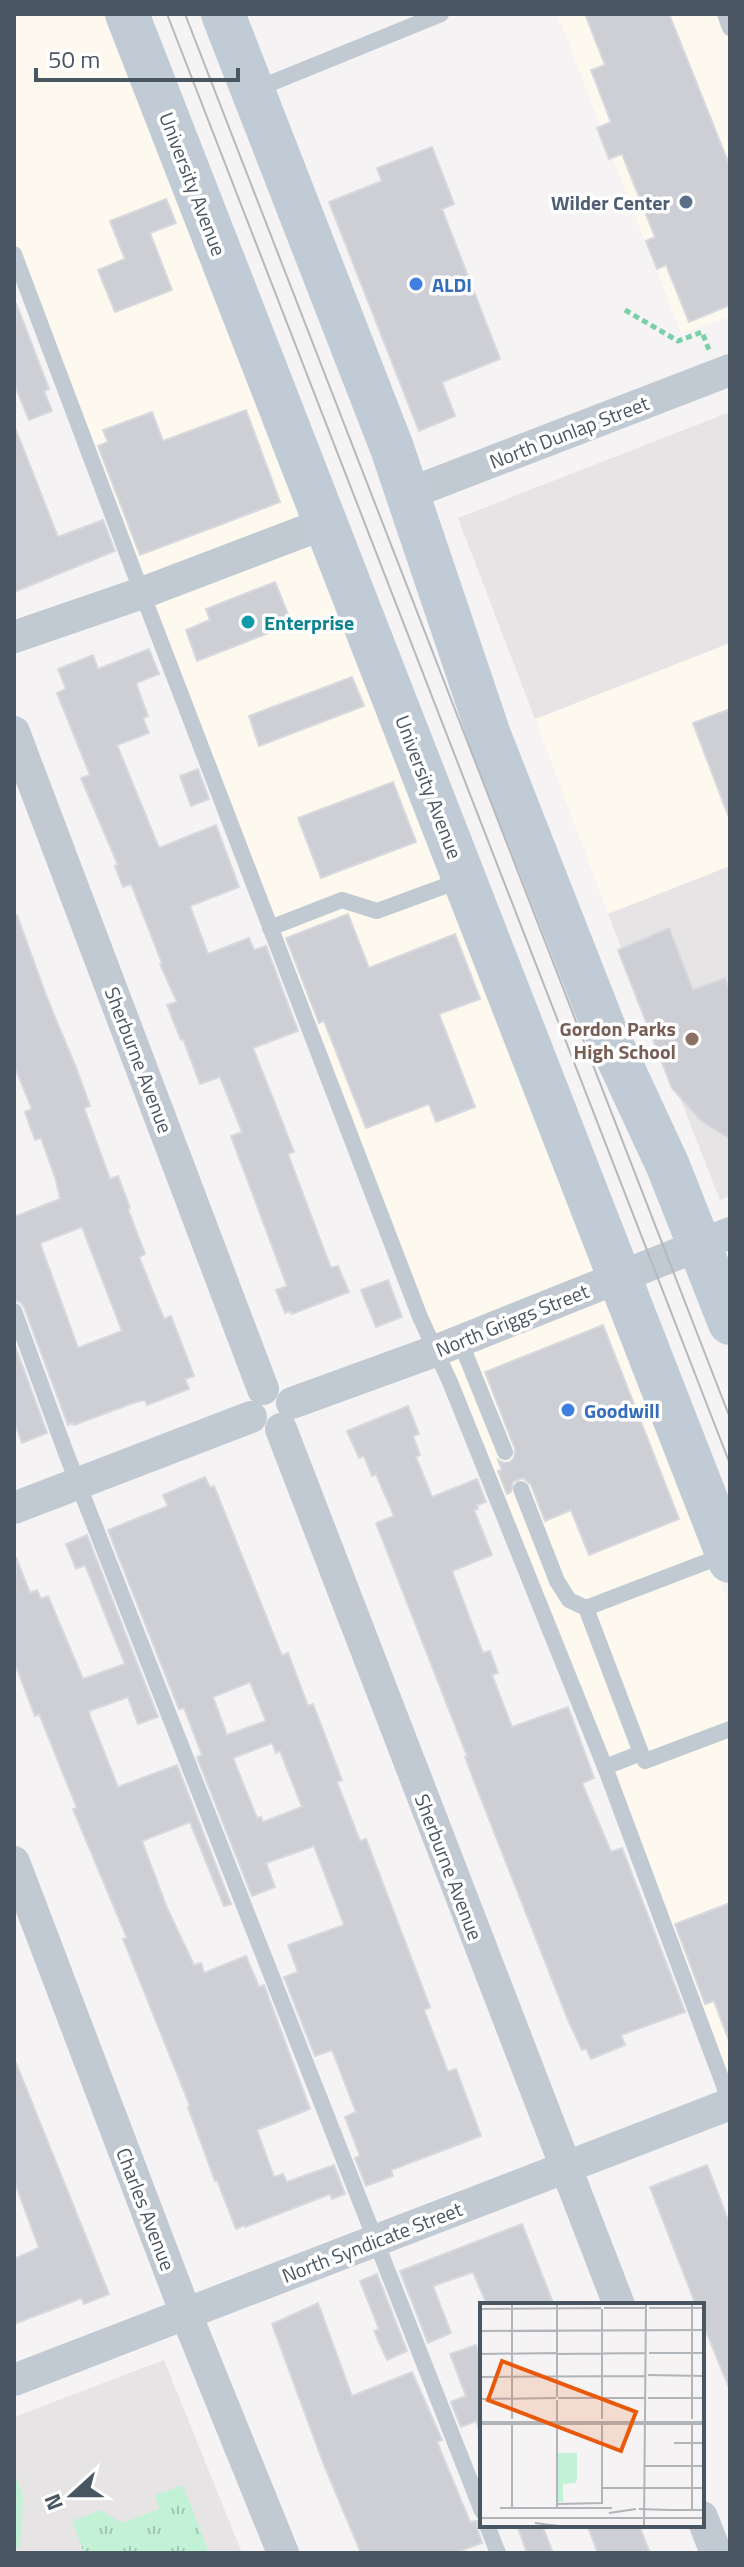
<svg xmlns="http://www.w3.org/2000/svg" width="744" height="2567" viewBox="0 0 744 2567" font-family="'Titillium Web',sans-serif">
<defs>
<pattern id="park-tufts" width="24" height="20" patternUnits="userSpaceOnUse" patternTransform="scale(2)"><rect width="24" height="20" fill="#c3f1d5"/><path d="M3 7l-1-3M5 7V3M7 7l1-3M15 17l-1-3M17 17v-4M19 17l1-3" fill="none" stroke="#a0c6b0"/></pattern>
</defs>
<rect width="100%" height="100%" fill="#f5f3f3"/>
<!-- commercial -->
<g fill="#fdf9ef">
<polygon points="14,14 112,14 730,1607 730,2089 450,1382 14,255"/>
<polygon points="557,14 730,14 730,316 681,334"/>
<polygon points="730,643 730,866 608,914 535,719"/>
</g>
<!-- education -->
<g fill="#e6e4e5">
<polygon points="730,412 730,643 535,719 458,518"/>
<polygon points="730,866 730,1196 720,1200 608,914"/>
<polygon points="164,2360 242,2553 14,2553 14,2417"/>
</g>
<!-- grass -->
<polygon fill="#c3f1d5" points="14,2472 23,2497 20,2546 14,2550"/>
<!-- park -->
<polygon fill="url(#park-tufts)" points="183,2485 209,2553 84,2553 72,2521 100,2510 122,2523 159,2509 155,2495"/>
<!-- building -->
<g fill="#cdcfd5" stroke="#d7d9de" stroke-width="2" fill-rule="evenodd">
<polygon points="585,14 669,14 730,167 730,305 689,322 666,265 657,269 646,241 655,237 622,154 609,159 597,128 611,122 591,70 605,65"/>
<polygon points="432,147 454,204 442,209 500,359 442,382 455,416 419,431 329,202 382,181 377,168"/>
<polygon points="166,199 176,223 150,233 172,290 115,312 98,270 125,259 110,221"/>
<polygon points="16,303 49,389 44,391 52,411 29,420 14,383"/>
<polygon points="246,410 280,502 140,555 98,446 108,442 103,430 152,412 163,441"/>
<polygon points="14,425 58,537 103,520 115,551 14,592"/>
<polygon points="275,582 292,624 197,661 186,630 210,620 206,609"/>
<polygon points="149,649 159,674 136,683 148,716 143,718 149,733 117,745 159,848 216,825 239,887 190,906 208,954 249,938 254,950 266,946 298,1031 253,1048 294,1152 288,1154 309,1210 331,1268 338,1266 349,1292 292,1314 291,1311 285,1313 276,1290 287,1286 231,1136 242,1132 220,1077 200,1084 183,1039 181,1040 167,1005 177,1002 160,964 162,963 131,884 123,887 115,866 118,865 81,778 90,775 57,693 66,689 58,669 93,655 98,669"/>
<polygon points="352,677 364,706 259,746 249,716"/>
<polygon points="730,709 730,814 728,815 693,723"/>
<polygon points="198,769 209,799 191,806 180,776"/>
<polygon points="393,782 416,842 321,878 298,818"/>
<polygon points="348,914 369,968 455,934 480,999 439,1014 475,1107 436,1122 429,1104 366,1128 324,1021 319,1023 286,938"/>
<path d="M14 915H17L47 998 77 1070 90 1106 84 1108 110 1179 118 1176 130 1208 128 1209 145 1254 139 1257 164 1319 171 1316 194 1376 185 1379 189 1389 147 1405 145 1400 136 1402 74 1425 73 1423 68 1425 24 1307 20 1302 14 1300V1217L60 1199 56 1180 41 1138 35 1140 25 1112 32 1109 14 1065ZM82 1227 122 1331 78 1348 40 1243Z"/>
<polygon points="669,928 693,990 725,978 730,992 730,1139 700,1120 672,1088 618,950"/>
<polygon points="388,1280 402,1317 376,1327 361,1290"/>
<polygon points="603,1325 679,1519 589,1555 571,1510 545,1521 531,1485 523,1478 513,1482 511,1492 507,1494 498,1471 502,1470 498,1460 504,1463 510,1462 514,1458 515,1449 485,1372"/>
<polygon points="14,1343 47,1433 22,1443 14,1420"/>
<polygon points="408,1406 419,1434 413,1436 420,1455 416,1457 432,1497 477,1479 486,1502 477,1505 478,1509 474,1510 492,1555 452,1571 483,1653 490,1651 498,1673 492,1675 512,1727 568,1707 594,1778 582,1783 611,1852 622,1848 685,2012 621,2035 625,2045 591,2059 586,2048 582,2050 568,2020 476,1786 465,1757 467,1756 376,1523 394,1516 376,1474 372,1476 364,1456 359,1458 347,1431"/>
<path d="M205 1477 210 1488 214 1486 282 1656 288 1653 308 1706 313 1704 342 1780 337 1782 360 1841 366 1839 430 2007 424 2010 448 2072 456 2069 481 2136 391 2170 393 2176 366 2186 355 2158 360 2156 345 2117 356 2112 332 2050 315 2056 284 1977 298 1972 288 1945 344 1925 314 1846 266 1863 275 1887 252 1896 197 1757 202 1755 184 1708 179 1709 108 1530 168 1506 163 1495ZM250 1682 266 1721 227 1735 213 1697ZM272 1743 276 1753 280 1751 302 1807 263 1822 261 1817 257 1818 233 1758Z"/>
<polygon points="87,1535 158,1717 138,1724 128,1697 89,1711 90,1716 118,1787 177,1765 231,1904 224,1906 190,1822 142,1841 167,1908 194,1965 201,1963 204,1973 246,1956 259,1987 264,1985 310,2109 257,2130 274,2177 283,2174 287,2182 334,2165 345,2194 332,2199 330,2194 245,2227 244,2225 236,2229 217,2180 215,2181 188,2107 190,2106 123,1939 127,1938 73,1809 77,1808 39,1714 35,1716 14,1661 16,1557 30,1593 37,1590 41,1599 48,1596 83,1679 125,1664 85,1565 76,1569 66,1544"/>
<polygon points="730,1903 730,2037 728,2038 714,2001 705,2004 675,1924"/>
<polygon points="14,2058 109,2294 84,2304 82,2298 14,2324 14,2259 39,2248 14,2180"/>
<polygon points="707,2165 730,2225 729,2388 702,2321 702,2305 696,2305 650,2187"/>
<polygon points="522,2224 554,2305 487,2305 473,2272 433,2286 451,2333 428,2343 400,2271"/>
<polygon points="377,2274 407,2351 387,2360 374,2331 379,2329 360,2281"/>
<polygon points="318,2303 352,2396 412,2372 442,2440 437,2442 470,2522 477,2521 477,2528 482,2543 455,2553 361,2553 324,2465 272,2324"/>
<polygon points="476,2345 482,2363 480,2433 476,2421 461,2427 451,2402 466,2396 450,2354"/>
<polygon points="517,2525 542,2525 553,2553 527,2553"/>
<polygon points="587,2525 639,2525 650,2553 598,2553"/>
</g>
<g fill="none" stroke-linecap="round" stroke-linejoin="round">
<!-- path -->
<polyline stroke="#7ad0a6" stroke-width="5" stroke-dasharray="6 4" stroke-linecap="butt" points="625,310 678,341 702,332 709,350"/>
<!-- lane -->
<g stroke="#c1cad2" stroke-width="16">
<polyline points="725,14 730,28"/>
<polyline points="254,90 441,14"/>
<polyline points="14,254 142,593 420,1317 450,1382 605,1767 730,2102"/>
<polyline points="270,928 342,900 377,911 464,879"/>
<polyline points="14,1311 66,1453 482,2511"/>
<polyline points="460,1341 505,1452"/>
<polyline points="521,1489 557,1581 569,1600 586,1608"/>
<polyline points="641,1753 586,1608 727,1554"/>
<polyline points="605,1767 641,1753 645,1761 730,1729"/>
<polyline points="487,2525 498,2553"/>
</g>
<!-- street -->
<g stroke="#c1cad2" stroke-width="32">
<polyline points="408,494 730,370"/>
<polyline points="14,637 142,593 326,523"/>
<polyline points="14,732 263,1389"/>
<polyline points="292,1403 435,1351 730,1233"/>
<polyline points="281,1429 619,2305"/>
<polyline points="14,1508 251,1417"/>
<polyline points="14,1862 186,2314 283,2553"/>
<polyline points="14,2380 730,2104"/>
<polyline points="702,2517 716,2553"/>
</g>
<!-- secondary -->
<g stroke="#c1cbd6" stroke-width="44">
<polyline points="127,14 730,1561"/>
<polyline points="223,14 392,448 489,735 604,1028 668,1166 730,1323"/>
</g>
<!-- tram -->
<g stroke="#b5b8bd" stroke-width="2">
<polyline points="167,14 730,1464"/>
<polyline points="185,14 730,1418"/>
</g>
</g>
<!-- markers -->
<circle fill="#5c6f8a" stroke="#fff" stroke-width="3" cx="686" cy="202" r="8"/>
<g fill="#3f7fe0" stroke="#fff" stroke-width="3">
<circle cx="416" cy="284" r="8"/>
<circle cx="568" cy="1410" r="8"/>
</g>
<circle fill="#0f9aa8" stroke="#fff" stroke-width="3" cx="248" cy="622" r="8"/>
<circle fill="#8d6e63" stroke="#fff" stroke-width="3" cx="692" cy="1039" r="8"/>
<g text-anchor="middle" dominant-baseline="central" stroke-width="7" stroke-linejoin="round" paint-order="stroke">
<!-- street labels -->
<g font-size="20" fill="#4a5661" stroke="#fff">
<text transform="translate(193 184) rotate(69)">University Avenue</text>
<text transform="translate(569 432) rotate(-21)">North Dunlap Street</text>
<text transform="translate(429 787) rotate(69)">University Avenue</text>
<text transform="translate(139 1060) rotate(69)">Sherburne Avenue</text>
<text transform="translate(512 1320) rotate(-22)">North Griggs Street</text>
<text transform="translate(449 1867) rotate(69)">Sherburne Avenue</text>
<text transform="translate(146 2209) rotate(69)">Charles Avenue</text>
<text transform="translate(372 2242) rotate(-21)">North Syndicate Street</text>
</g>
<!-- service labels -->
<g font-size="20" font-weight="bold" fill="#4e5e75" stroke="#fff" text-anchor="end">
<text x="670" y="202">Wilder Center</text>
</g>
<!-- shop labels -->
<g font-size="20" font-weight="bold" fill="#366cbe" stroke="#fff" text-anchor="start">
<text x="432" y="284">ALDI</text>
<text x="584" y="1410">Goodwill</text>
</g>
<!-- culture labels -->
<g font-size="20" font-weight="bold" fill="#0d838f" stroke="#fff" text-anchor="start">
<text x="264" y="622">Enterprise</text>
</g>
<!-- education labels -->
<g font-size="20" font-weight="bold" fill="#785e54" stroke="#fff" text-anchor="end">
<text x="676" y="1028">Gordon Parks<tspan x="676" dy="23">High School</tspan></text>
</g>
</g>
<!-- overview -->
<g transform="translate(480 2303)">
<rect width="224" height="224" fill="#f5f3f3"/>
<path d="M78 150H97V175L95 180 83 181V199H78Z" fill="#c3f1d5"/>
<path fill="none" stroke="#b1b4b9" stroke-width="2" d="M77 0V49M212 0V116M124 5H166M169 5H224M0 6 121 5M0 28 224 27M169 50H224M0 51 78 50M78 51 166 50M168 72 224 73M0 74 166 73M77 94V51M78 95H166M168 95H224M0 96 76 95M32 116V0M122 116V6M0 119H224M0 121H224M212 121V207M194 140H224M165 163H224M122 185H224M77 201 122 200V121M32 204V121M20 205H132M77 205V97M159 206 189 207M189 207H224M129 210 156 206M0 215H224M55 220 86 224M164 224 166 0"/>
<path fill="#e8590c" fill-opacity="0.15" stroke="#e8590c" stroke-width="4" d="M22 58 156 109 141 148 8 97Z"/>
<rect width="224" height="224" fill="none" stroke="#4a5661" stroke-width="4"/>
</g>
<!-- border -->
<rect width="744" height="2567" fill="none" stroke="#4a5661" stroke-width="32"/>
<!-- north arrow -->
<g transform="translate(72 2495) rotate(249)" stroke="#ffffff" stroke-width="6" paint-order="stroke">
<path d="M0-6L14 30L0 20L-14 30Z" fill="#4a5661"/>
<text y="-12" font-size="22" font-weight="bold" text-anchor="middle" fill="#4a5661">N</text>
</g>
<!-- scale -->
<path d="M36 68v12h202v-12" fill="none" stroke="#4a5661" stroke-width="4"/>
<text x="48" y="68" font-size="24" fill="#4a5661" stroke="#ffffff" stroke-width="6" paint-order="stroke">50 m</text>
</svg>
